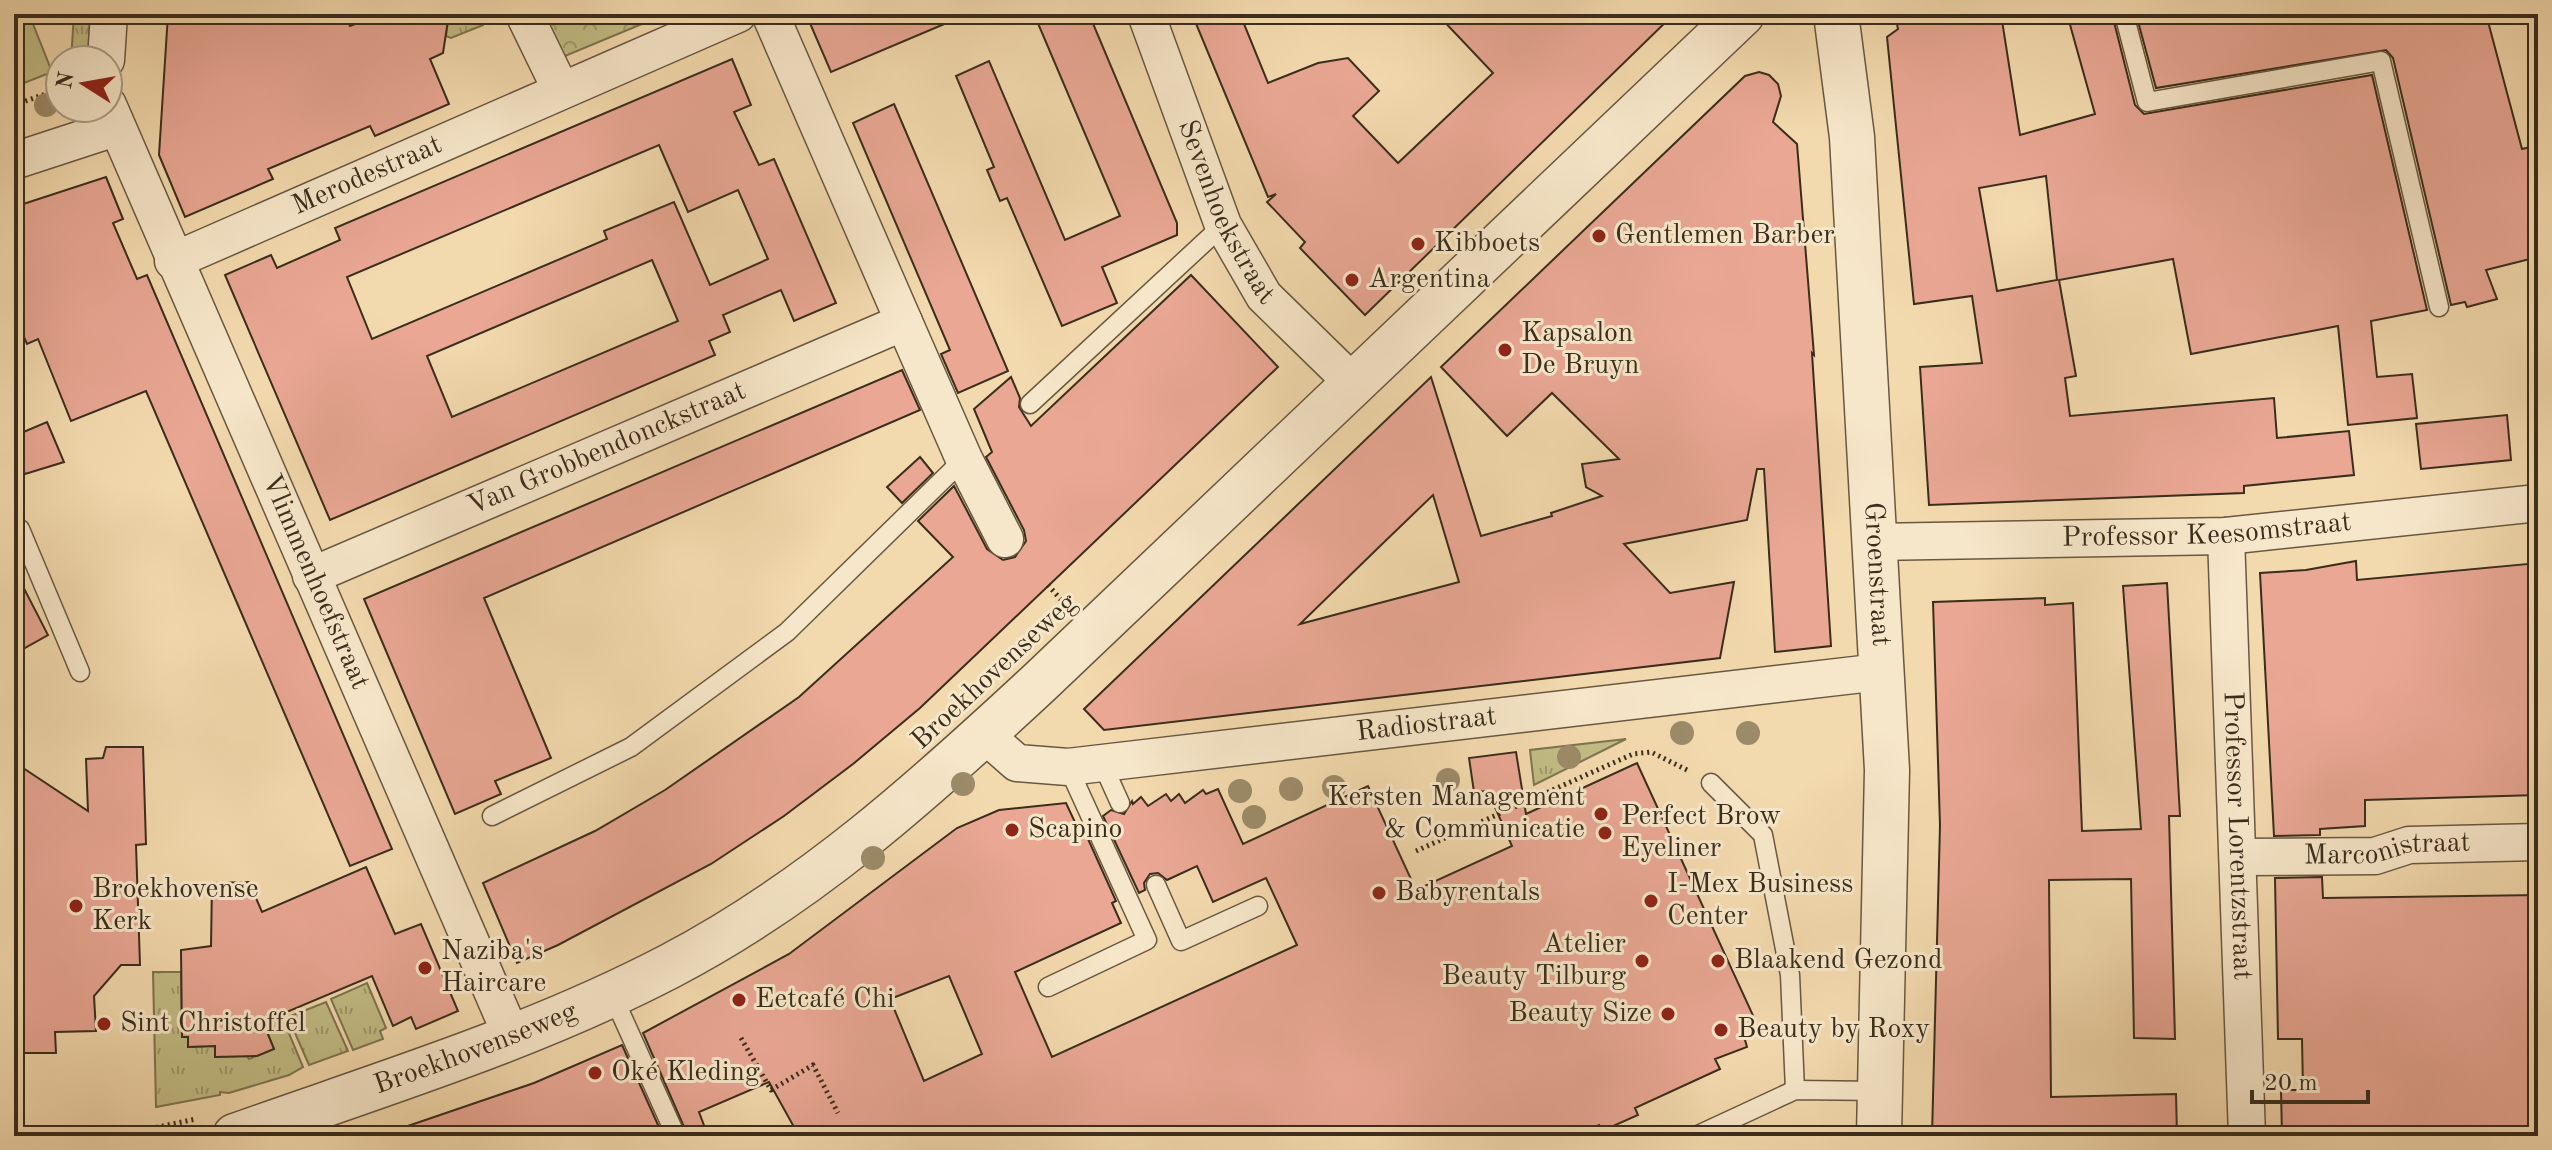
<svg xmlns="http://www.w3.org/2000/svg" width="2552" height="1150" viewBox="0 0 2552 1150" font-family="'Old Standard TT',serif">
<defs>
<pattern id="grass-tufts" width="24" height="20" patternUnits="userSpaceOnUse" patternTransform="scale(2)"><rect width="24" height="20" fill="#c3bd85"/><path d="M3 7l-1-3M5 7V3M7 7l1-3M15 17l-1-3M17 17v-4M19 17l1-3" fill="none" stroke="#9f9a6c"/></pattern>
<pattern id="park-crowns" width="20" height="18" patternUnits="userSpaceOnUse" patternTransform="scale(2)"><rect width="20" height="18" fill="#c3bd85"/><path d="M2 6a3 3 0 1 1 6 0M12 15a3 3 0 1 1 6 0" fill="none" stroke="#9f9a6c"/></pattern>
</defs>
<rect width="100%" height="100%" fill="#f3daae"/>
<filter id="stains"><feTurbulence type="fractalNoise" baseFrequency=".0025" numOctaves="4"/><feColorMatrix values="0 0 0 0 .2 0 0 0 0 .09 0 0 0 0 .02 0 0 0 .5 -.17"/></filter>
<radialGradient id="worn" r=".72"><stop offset=".6" stop-color="#630" stop-opacity="0"/><stop offset="1" stop-color="#630" stop-opacity=".3"/></radialGradient>
<!-- grass -->
<g fill="url(#grass-tufts)" stroke="#7e7550" stroke-width="2">
<polygon points="74,14 90,14 88,60 71,60"/>
<polygon points="445,14 482,14 483,25 451,38 446,36 448,20"/>
<polygon points="1626,739 1534,785 1530,750"/>
<polygon points="153,972 181,972 182,1037 188,1037 189,1047 215,1046 216,1057 247,1056 249,1059 274,1049 257,1008 281,1014 303,1067 289,1075 229,1093 220,1092 220,1095 156,1107"/>
<polygon points="367,983 386,1028 380,1031 383,1039 353,1050 331,999"/>
<polygon points="326,1002 348,1051 309,1065 288,1017"/>
</g>
<!-- park -->
<polygon fill="url(#park-crowns)" stroke="#7e7550" stroke-width="2" points="532,14 666,14 553,61"/>
<!-- pitch -->
<polygon fill="#c3bd85" stroke="#7e7550" stroke-width="2" points="14,14 29,14 52,72 14,87"/>
<!-- building -->
<g fill="#e9a794" stroke="#3a2d1c" stroke-width="2" fill-rule="evenodd">
<polygon points="168,14 345,14 350,26 382,14 449,14 443,53 430,59 449,104 375,136 370,126 268,169 273,179 185,217 159,155"/>
<polygon points="806,14 968,14 831,72"/>
<polygon points="1034,14 1089,14 1177,223 1177,235 1102,267 1117,303 1062,326 1007,198 1000,201 987,170 994,167 956,76 989,61 1065,240 1120,216"/>
<polygon points="1192,14 1240,14 1268,83 1318,63 1348,58 1379,91 1353,116 1398,163 1493,73 1437,14 1674,14 1365,315 1300,248 1305,242 1267,202 1276,194 1268,197"/>
<path d="M1895 14H2001L2020 135 2095 114 2067 14H2112L2135 105 2144 114 2372 75 2427 310 2371 321 2377 377 2412 374 2417 418 2348 425 2338 326 2191 354 2173 259 2059 280 2076 376 2065 378 2070 416 2274 398 2277 438 2349 431 2354 475 2244 486V493L1929 505 1920 367 1982 363 1972 296 1914 304 1887 37 1898 29ZM2046 176 2057 280 1997 291 1979 188Z"/>
<polygon points="2136,14 2486,14 2522,149 2538,145 2538,257 2486,270 2497,299 2467,307 2465,302 2451,305 2393,58 2386,50 2156,88"/>
<path d="M732 59 751 105 734 112 759 165 774 159 836 303 794 321 781 290 723 315 730 332 709 341 715 355 330 520 225 275 271 255 277 268 340 240 335 228ZM659 145 688 212 738 190 768 259 710 285 674 202 604 231 607 239 372 339 347 277ZM652 260 678 321 452 417 427 356Z"/>
<path d="M1759 72 1769 75 1778 84 1781 96 1773 122 1797 144 1814 355 1812 353 1831 646 1775 652 1764 469H1757L1747 520 1624 544 1670 593 1734 582 1720 658 1104 730 1084 709 1431 377 1481 536 1552 516 1551 513 1602 496 1586 487 1582 464 1619 459 1552 393 1507 436 1441 367 1745 76ZM1433 495 1459 582 1300 624 1377 549Z"/>
<polygon points="894,104 1008,371 958,393 941,354 950,350 853,123"/>
<polygon points="106,177 123,219 113,223 137,279 147,275 392,849 350,866 146,391 71,421 38,339 27,344 14,314 14,207"/>
<polygon points="1191,275 1278,367 920,708 853,764 784,816 711,864 558,945 517,963 483,883 595,831 665,790 799,697 953,557 918,521 954,486 987,549 1003,560 1015,557 1026,541 1024,530 986,457 992,452 974,409 1011,377 1020,398 1019,407 1031,426"/>
<polygon points="902,370 920,410 484,598 551,758 495,781 501,794 455,814 364,599"/>
<polygon points="2507,415 2511,460 2421,469 2416,424"/>
<polygon points="47,422 64,462 25,474 14,446 14,436"/>
<polygon points="920,457 933,473 902,503 887,487"/>
<polygon points="2356,561 2357,580 2538,563 2538,795 2365,800 2365,826 2320,829 2320,835 2274,836 2260,573 2306,570"/>
<polygon points="14,569 48,635 14,654"/>
<polygon points="2167,583 2180,816 2169,816 2175,1039 2134,1038 2131,879 2049,880 2051,1097 2176,1094 2177,1136 1932,1136 1940,825 1933,602 2045,598 2045,605 2073,603 2082,831 2141,829 2123,586"/>
<polygon points="106,747 143,747 146,844 136,845 140,965 121,965 94,996 96,1031 55,1032 56,1053 14,1053 14,762 88,811 86,759 103,758"/>
<path d="M1516 752 1526 814 1637 763 1756 1022 1742 1029 1747 1047 1715 1059 1720 1069 1635 1108 1638 1115 1602 1131 1599 1125 1574 1136H799L769 1082 699 1112 708 1136H688L643 1033 789 954 957 828 999 810 1066 803 1080 833 1084 830 1116 901 1112 903 1121 923 1015 972 1052 1057 1297 945 1266 878 1213 902 1197 866 1167 880 1158 873 1150 874 1144 883 1145 890 1139 893 1103 816 1111 810 1124 814 1132 801 1133 804 1141 797 1148 806 1166 794 1171 801 1179 794 1185 803 1203 790 1206 794 1218 789 1243 844 1368 786 1416 890 1512 846 1488 791 1474 792 1469 758ZM949 976 982 1054 924 1081 890 999Z"/>
<polygon points="366,867 395,934 421,924 458,1011 416,1029 411,1017 393,1026 372,976 263,1022 274,1049 257,1056 215,1057 215,1046 188,1047 188,1037 182,1037 181,950 211,946 212,883 249,882 262,912"/>
<polygon points="2322,877 2323,898 2538,895 2538,932 2531,933 2533,1006 2538,1006 2538,1129 2282,1136 2281,1090 2303,1090 2302,1039 2278,1039 2275,878"/>
<polygon points="622,1045 663,1136 400,1136 399,1129 534,1083"/>
</g>
<g fill="none" stroke-linecap="round" stroke-linejoin="round">
<!-- service casing -->
<g stroke="#685840" stroke-width="21">
<g id="service">
<polyline points="2124,14 2147,102 2381,61 2439,307"/>
<polyline points="1030,404 1223,225"/>
<polyline points="14,531 20,529 80,672"/>
<polyline points="1102,763 1120,803"/>
<polyline points="1711,783 1763,835 1790,975 1795,1090"/>
<polyline points="492,816 631,747 787,632 964,459"/>
<polyline points="1156,885 1181,941 1258,906"/>
<polyline points="1048,987 1147,940 1068,767"/>
<polyline points="612,994 676,1136"/>
<polyline points="1696,1136 1795,1090 1881,1091"/>
</g>
</g>
<!-- minor casing -->
<g stroke="#685840" stroke-width="39">
<g id="minor">
<polyline points="524,14 561,90"/>
<path id="s1" d="M1146 14 1223 225 1264 296 1352 382"/>
<polyline points="106,60 109,14"/>
<path id="s2" d="M108 105 512 1037"/>
<polyline points="14,161 115,128"/>
<path id="s3" d="M173 261 738 14"/>
<polyline points="904,322 964,459 1005,539"/>
<path id="s4" d="M2226 536 2247 1136"/>
<path id="s5" d="M1873 542 2226 536 2538 503"/>
<path id="s6" d="M311 576 904 322 770 14"/>
<path id="s7" d="M984 734 1017 763 1068 767 1880 672"/>
<path id="s8" d="M2238 857 2375 856 2409 845 2538 842"/>
</g>
</g>
<!-- tertiary casing -->
<g stroke="#685840" stroke-width="47">
<g id="tertiary">
<path id="s9" d="M1836 14 1852 137 1887 770 1879 1136"/>
<path id="s10" d="M235 1136C381 1084 532 1038 670 966 810 893 925 789 1040 682L1742 14"/>
</g>
</g>
<!-- path -->
<g stroke="#3a2d1c" stroke-width="5" stroke-dasharray="2 4" stroke-linecap="butt">
<polyline points="14,105 60,89"/>
<polyline points="2538,264 2532,265 2538,331"/>
<polyline points="1048,585 1063,602"/>
<polyline points="1416,851 1633,754 1651,752 1689,771"/>
<polyline points="741,1038 771,1090 813,1065 838,1113"/>
<polyline points="115,1136 196,1119"/>
</g>
<!-- service -->
<use href="#service" stroke="#f7e7ca" stroke-width="18"/>
<!-- minor -->
<use href="#minor" stroke="#f7e7ca" stroke-width="36"/>
<!-- tertiary -->
<use href="#tertiary" stroke="#f7e7ca" stroke-width="44"/>
</g>
<!-- trees -->
<g fill="#9c8b69">
<circle cx="46" cy="105" r="12"/>
<circle cx="1682" cy="733" r="12"/>
<circle cx="1748" cy="733" r="12"/>
<circle cx="1569" cy="757" r="12"/>
<circle cx="1448" cy="780" r="12"/>
<circle cx="963" cy="784" r="12"/>
<circle cx="1334" cy="787" r="12"/>
<circle cx="1291" cy="789" r="12"/>
<circle cx="1240" cy="791" r="12"/>
<circle cx="1254" cy="817" r="12"/>
<circle cx="873" cy="858" r="12"/>
</g>
<!-- markers -->
<g fill="#8f2418" stroke="#f7e7ca" stroke-width="3">
<circle cx="1599" cy="236" r="8"/>
<circle cx="1418" cy="244" r="8"/>
<circle cx="1352" cy="280" r="8"/>
<circle cx="1505" cy="350" r="8"/>
<circle cx="1601" cy="814" r="8"/>
<circle cx="1012" cy="830" r="8"/>
<circle cx="1605" cy="833" r="8"/>
<circle cx="1379" cy="893" r="8"/>
<circle cx="1651" cy="901" r="8"/>
<circle cx="76" cy="906" r="8"/>
<circle cx="1642" cy="961" r="8"/>
<circle cx="1718" cy="961" r="8"/>
<circle cx="425" cy="968" r="8"/>
<circle cx="739" cy="1000" r="8"/>
<circle cx="1668" cy="1014" r="8"/>
<circle cx="104" cy="1024" r="8"/>
<circle cx="1721" cy="1030" r="8"/>
<circle cx="595" cy="1073" r="8"/>
</g>
<g text-anchor="middle" dominant-baseline="central" stroke-width="6" stroke-linejoin="round" paint-order="stroke">
<!-- street labels -->
<g font-size="28" fill="#3a2d1c" stroke="#f7e7ca">
<text stroke="none"><textPath href="#s3" startOffset="212">Merodestraat</textPath></text>
<text stroke="none"><textPath href="#s1" startOffset="214">Sevenhoekstraat</textPath></text>
<text stroke="none"><textPath href="#s6" startOffset="322">Van Grobbendonckstraat</textPath></text>
<text stroke="none"><textPath href="#s5" startOffset="334">Professor Keesomstraat</textPath></text>
<text stroke="none"><textPath href="#s9" startOffset="562">Groenstraat</textPath></text>
<text stroke="none"><textPath href="#s2" startOffset="520">Vlimmenhoefstraat</textPath></text>
<text transform="translate(995 672) rotate(-43)">Broekhovenseweg</text>
<text stroke="none"><textPath href="#s7" startOffset="456">Radiostraat</textPath></text>
<text stroke="none"><textPath href="#s4" startOffset="300">Professor Lorentzstraat</textPath></text>
<text stroke="none"><textPath href="#s8" startOffset="150">Marconistraat</textPath></text>
<text stroke="none"><textPath href="#s10" startOffset="256">Broekhovenseweg</textPath></text>
</g>
<!-- poi labels -->
<g font-size="28" fill="#3a2d1c" stroke="#f7e7ca" text-anchor="start">
<text x="1615" y="236">Gentlemen Barber</text>
<text x="1434" y="244">Kibboets</text>
<text x="1368" y="280">Argentina</text>
<text x="1521" y="334">Kapsalon<tspan x="1521" dy="32">De Bruyn</tspan></text>
<text x="1585" y="798" text-anchor="end">Kersten Management<tspan x="1585" dy="32">&amp; Communicatie</tspan></text>
<text x="1621" y="817">Perfect Brow<tspan x="1621" dy="32">Eyeliner</tspan></text>
<text x="1028" y="830">Scapino</text>
<text x="1667" y="885">I-Mex Business<tspan x="1667" dy="32">Center</tspan></text>
<text x="92" y="890">Broekhovense<tspan x="92" dy="32">Kerk</tspan></text>
<text x="1395" y="893">Babyrentals</text>
<text x="1626" y="945" text-anchor="end">Atelier<tspan x="1626" dy="32">Beauty Tilburg</tspan></text>
<text x="441" y="952">Naziba's<tspan x="441" dy="32">Haircare</tspan></text>
<text x="1734" y="961">Blaakend Gezond</text>
<text x="755" y="1000">Eetcafé Chi</text>
<text x="1652" y="1014" text-anchor="end">Beauty Size</text>
<text x="120" y="1024">Sint Christoffel</text>
<text x="1737" y="1030">Beauty by Roxy</text>
<text x="611" y="1073">Oké Kleding</text>
</g>
</g>
<!-- margin -->
<rect width="2552" height="1150" fill="none" stroke="#f3daae" stroke-width="48"/>
<rect x="16" y="16" width="2520" height="1118" fill="none" stroke="#3a2d1c" stroke-width="4"/>
<rect x="24" y="24" width="2504" height="1102" fill="none" stroke="#3a2d1c" stroke-width="2"/>
<!-- north arrow -->
<g transform="translate(84 84) rotate(281)"><circle r="38" fill="#f7e7ca" stroke="#ab9d84" stroke-width="2"/>
<path d="M0-6L14 30L0 20L-14 30Z" fill="#8f2418"/>
<text y="-12" font-size="22" font-weight="bold" text-anchor="middle" fill="#3a2d1c">N</text>
</g>
<!-- scale -->
<path d="M2252 1090v12h116v-12" fill="none" stroke="#3a2d1c" stroke-width="4"/>
<text x="2264" y="1090" font-size="24" fill="#3a2d1c" stroke="#f7e7ca" stroke-width="6" paint-order="stroke">20 m</text>
<rect width="100%" height="100%" filter="url(#stains)"/>
<rect width="100%" height="100%" fill="url(#worn)"/>
</svg>
